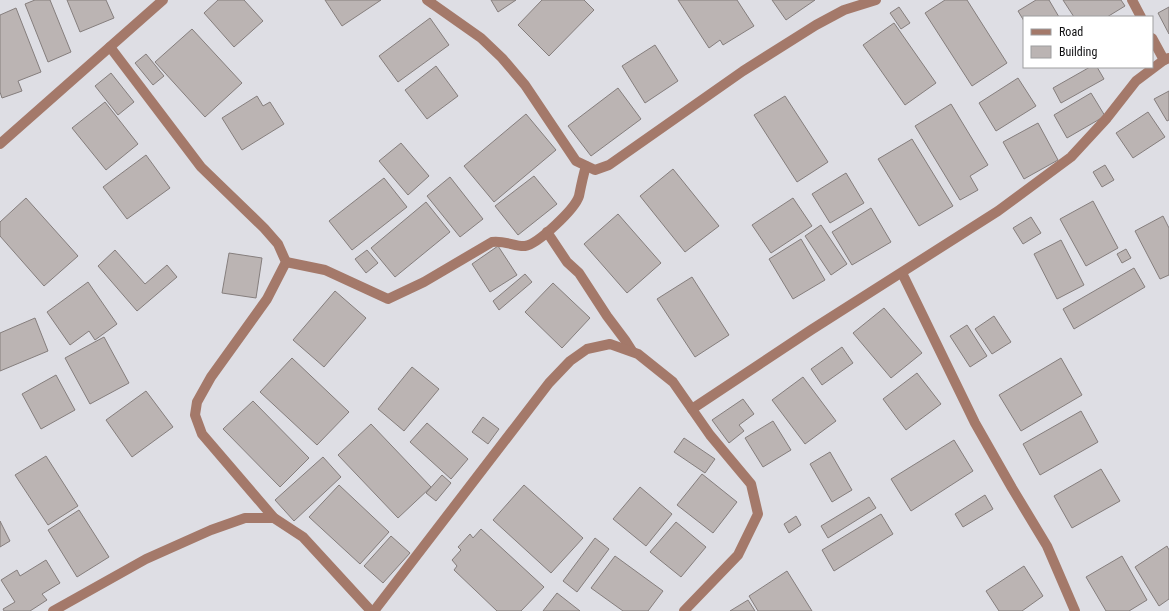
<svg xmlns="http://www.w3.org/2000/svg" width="1169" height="611" viewBox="0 0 1169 611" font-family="'Roboto Condensed',sans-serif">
<rect width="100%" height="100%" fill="#dedee4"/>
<!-- building -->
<g fill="#bbb4b3" stroke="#857e7d">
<polygon points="35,0 50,0 71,52 48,62 25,4"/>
<polygon points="67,0 106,0 114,18 80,32"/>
<polygon points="218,0 244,0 263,21 234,47 204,13"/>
<polygon points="325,0 381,0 342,26"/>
<polygon points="491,0 516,0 498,12"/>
<polygon points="542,0 584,0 594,10 549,56 518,25"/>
<polygon points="678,0 737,0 754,26 723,45 720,40 709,48"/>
<polygon points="772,0 815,0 786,20"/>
<polygon points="945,0 967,0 1007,63 972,86 925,13"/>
<polygon points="1036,0 1049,0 1059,17 1024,17 1024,21 1018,11"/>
<polygon points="1063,0 1121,0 1125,6 1107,17 1074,17"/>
<polygon points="899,7 910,23 901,29 890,13"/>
<polygon points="1169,7 1169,34 1158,13"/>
<polygon points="16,8 41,72 18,81 22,91 2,98 0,92 0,15"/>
<polygon points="430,18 449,45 398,82 379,56"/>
<polygon points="894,23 936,83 905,105 863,45"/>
<polygon points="192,29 242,83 205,117 155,62"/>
<polygon points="655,45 678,81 645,103 622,66"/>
<polygon points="146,54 164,76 153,85 135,63"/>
<polygon points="436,66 458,96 427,119 405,90"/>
<polygon points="1090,67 1097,67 1104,79 1061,103 1053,88"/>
<polygon points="111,73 134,102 118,115 95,86"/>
<polygon points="1018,78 1036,106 996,131 979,103"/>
<polygon points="618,88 641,119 591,156 568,126"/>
<polygon points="1169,91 1169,120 1167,121 1154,99"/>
<polygon points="1091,93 1105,116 1067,138 1054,115"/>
<polygon points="257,96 263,106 270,102 284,124 242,150 222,118"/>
<polygon points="785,96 828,162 797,182 754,115"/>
<polygon points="105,102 138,144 106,170 72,128"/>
<polygon points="951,104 988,165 970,176 978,190 960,200 915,126"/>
<polygon points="1148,112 1165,137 1133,158 1116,133"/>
<polygon points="526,114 556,150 494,202 464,166"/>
<polygon points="1038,123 1058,160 1024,179 1003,142"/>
<polygon points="912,139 953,206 919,226 878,159"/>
<polygon points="401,143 429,176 408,195 379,161"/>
<polygon points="146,155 170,188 127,219 103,187"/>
<polygon points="1105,165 1114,180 1102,187 1093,172"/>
<polygon points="673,169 719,226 685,252 640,196"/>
<polygon points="846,173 864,203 830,223 812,194"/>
<polygon points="534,176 557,204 518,235 495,206"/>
<polygon points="450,177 483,219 460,237 427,196"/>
<polygon points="384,178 407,207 352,250 329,221"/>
<polygon points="26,198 78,256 44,286 0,236 0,222"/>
<polygon points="793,198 812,226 771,253 752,225"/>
<polygon points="1093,201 1118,248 1086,266 1060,219"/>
<polygon points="426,202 450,232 395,277 371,248"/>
<polygon points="871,208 891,242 852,265 832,232"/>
<polygon points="618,214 661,263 627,293 584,244"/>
<polygon points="1163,216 1169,228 1169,275 1160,279 1135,231"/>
<polygon points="1031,217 1041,233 1023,244 1013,228"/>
<polygon points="821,225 847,264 831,275 805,236"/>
<polygon points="801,239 825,280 793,299 769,259"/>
<polygon points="1061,240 1084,285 1057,299 1034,254"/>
<polygon points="498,246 517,275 490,292 472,264"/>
<polygon points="1126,249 1131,258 1122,263 1117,254"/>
<polygon points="115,250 145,284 167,265 177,277 137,311 98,266"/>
<polygon points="367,250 378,263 366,273 355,259"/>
<polygon points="229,253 262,258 256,298 222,293"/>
<polygon points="1134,268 1145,287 1074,329 1063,309"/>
<polygon points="525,274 532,282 499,310 493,301"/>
<polygon points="692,277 729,335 695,357 657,299"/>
<polygon points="88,282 117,324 95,340 89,331 70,345 47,312"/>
<polygon points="553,283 590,318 562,348 525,312"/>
<polygon points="335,291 366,318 324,367 293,340"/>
<polygon points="884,308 922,353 891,378 853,333"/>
<polygon points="994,316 1011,342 992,354 975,329"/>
<polygon points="35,318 48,351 0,371 0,333"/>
<polygon points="967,325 987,356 970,367 950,336"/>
<polygon points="104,337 129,383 90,404 65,358"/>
<polygon points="842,347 853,363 822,385 811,369"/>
<polygon points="292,358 349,412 317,445 260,392"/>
<polygon points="1061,358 1082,395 1021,431 999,395"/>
<polygon points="412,367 439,389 404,431 378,409"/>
<polygon points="917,373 941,404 906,430 883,399"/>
<polygon points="56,375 75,410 41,429 22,394"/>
<polygon points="803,377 836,421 805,444 772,400"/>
<polygon points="146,391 173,427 132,457 106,420"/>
<polygon points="743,399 754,414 739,425 744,431 729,443 712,420"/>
<polygon points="253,401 309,458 280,487 223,429"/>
<polygon points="1081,411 1098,442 1040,475 1023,444"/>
<polygon points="483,417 499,429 488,444 472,432"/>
<polygon points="773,421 791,450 763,467 745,438"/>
<polygon points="427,423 468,459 451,479 410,442"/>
<polygon points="371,424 431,487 398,518 338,455"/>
<polygon points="684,438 715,459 705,473 674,452"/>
<polygon points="954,440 973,471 911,511 891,479"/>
<polygon points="830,452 852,490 832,502 810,464"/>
<polygon points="46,456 78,506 48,525 15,475"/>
<polygon points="323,457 341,477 294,521 275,500"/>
<polygon points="1101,469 1120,501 1072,528 1054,496"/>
<polygon points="702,474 737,502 713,533 677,505"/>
<polygon points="442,475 451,483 436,501 426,493"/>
<polygon points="339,485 389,532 360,564 309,517"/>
<polygon points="524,485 583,538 551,573 493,520"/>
<polygon points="640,487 672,514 646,546 613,519"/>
<polygon points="985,495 993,509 963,527 955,514"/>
<polygon points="869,497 876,508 828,538 821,526"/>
<polygon points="79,510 109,557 77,577 48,530"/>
<polygon points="881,514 893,534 834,571 822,550"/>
<polygon points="796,516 801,525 789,533 784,524"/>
<polygon points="0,521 10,541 0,547"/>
<polygon points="676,522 706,547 681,577 650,552"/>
<polygon points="481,529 544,587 521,611 497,611 454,570 457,566 452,560 461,550 458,547 470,534 473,538"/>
<polygon points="391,536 410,553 383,583 364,566"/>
<polygon points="595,538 609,549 577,592 563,581"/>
<polygon points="1167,546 1169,550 1169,599 1159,606 1135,567"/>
<polygon points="615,556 663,591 648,611 623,611 591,588"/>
<polygon points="1122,556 1147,600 1129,611 1106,611 1086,577"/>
<polygon points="46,560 60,583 42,594 47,600 30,611 4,611 3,609 15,602 1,580 17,570 20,576"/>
<polygon points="1024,566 1043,596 1022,611 999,611 986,591"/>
<polygon points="787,571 812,611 758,611 749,596"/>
<polygon points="557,593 580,611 543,611"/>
<polygon points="748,600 755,611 730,611"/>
</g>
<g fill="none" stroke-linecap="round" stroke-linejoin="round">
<!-- minor -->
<g stroke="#a4796a" stroke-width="10">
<polyline points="427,0 481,38 502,58 525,85 576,161 595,170 609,165 743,71 816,25 844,10 876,0"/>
<polyline points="1132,0 1141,17"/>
<polyline points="1152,38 1164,60"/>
<polyline points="110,47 201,167 264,228 278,244 286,262 267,299 211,377 197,402 195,415 202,434 274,518 303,537 371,611"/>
<polyline points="0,144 163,0"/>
<polyline points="547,232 567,262 579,273 607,316 625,340 632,351"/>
<path d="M286 262 325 270 388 299 424 282 492 242C504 240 516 247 525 246 538 244 575 209 579 196 581 186 583 176 586 166"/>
<polyline points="902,273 975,423 1012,488 1047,546 1075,611"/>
<polyline points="692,409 811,330 998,211 1071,157 1107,118 1136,81 1164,60 1169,58"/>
<polyline points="53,611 146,559 211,530 245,518 274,518"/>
<polyline points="374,611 549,383 570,361 587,349 610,344 638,354 673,382 710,435 751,484 758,514 738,555 684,611"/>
</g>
</g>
<!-- legend -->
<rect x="1023" y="16" width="130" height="52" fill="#ffffff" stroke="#9e9e9f"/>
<rect x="1031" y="29" width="20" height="6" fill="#a4796a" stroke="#9e9e9f"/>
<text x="1059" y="36" font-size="12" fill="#0d0d0f">Road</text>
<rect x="1031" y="46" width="20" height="12" fill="#bbb4b3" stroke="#9e9e9f"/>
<text x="1059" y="56" font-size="12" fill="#0d0d0f">Building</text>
</svg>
